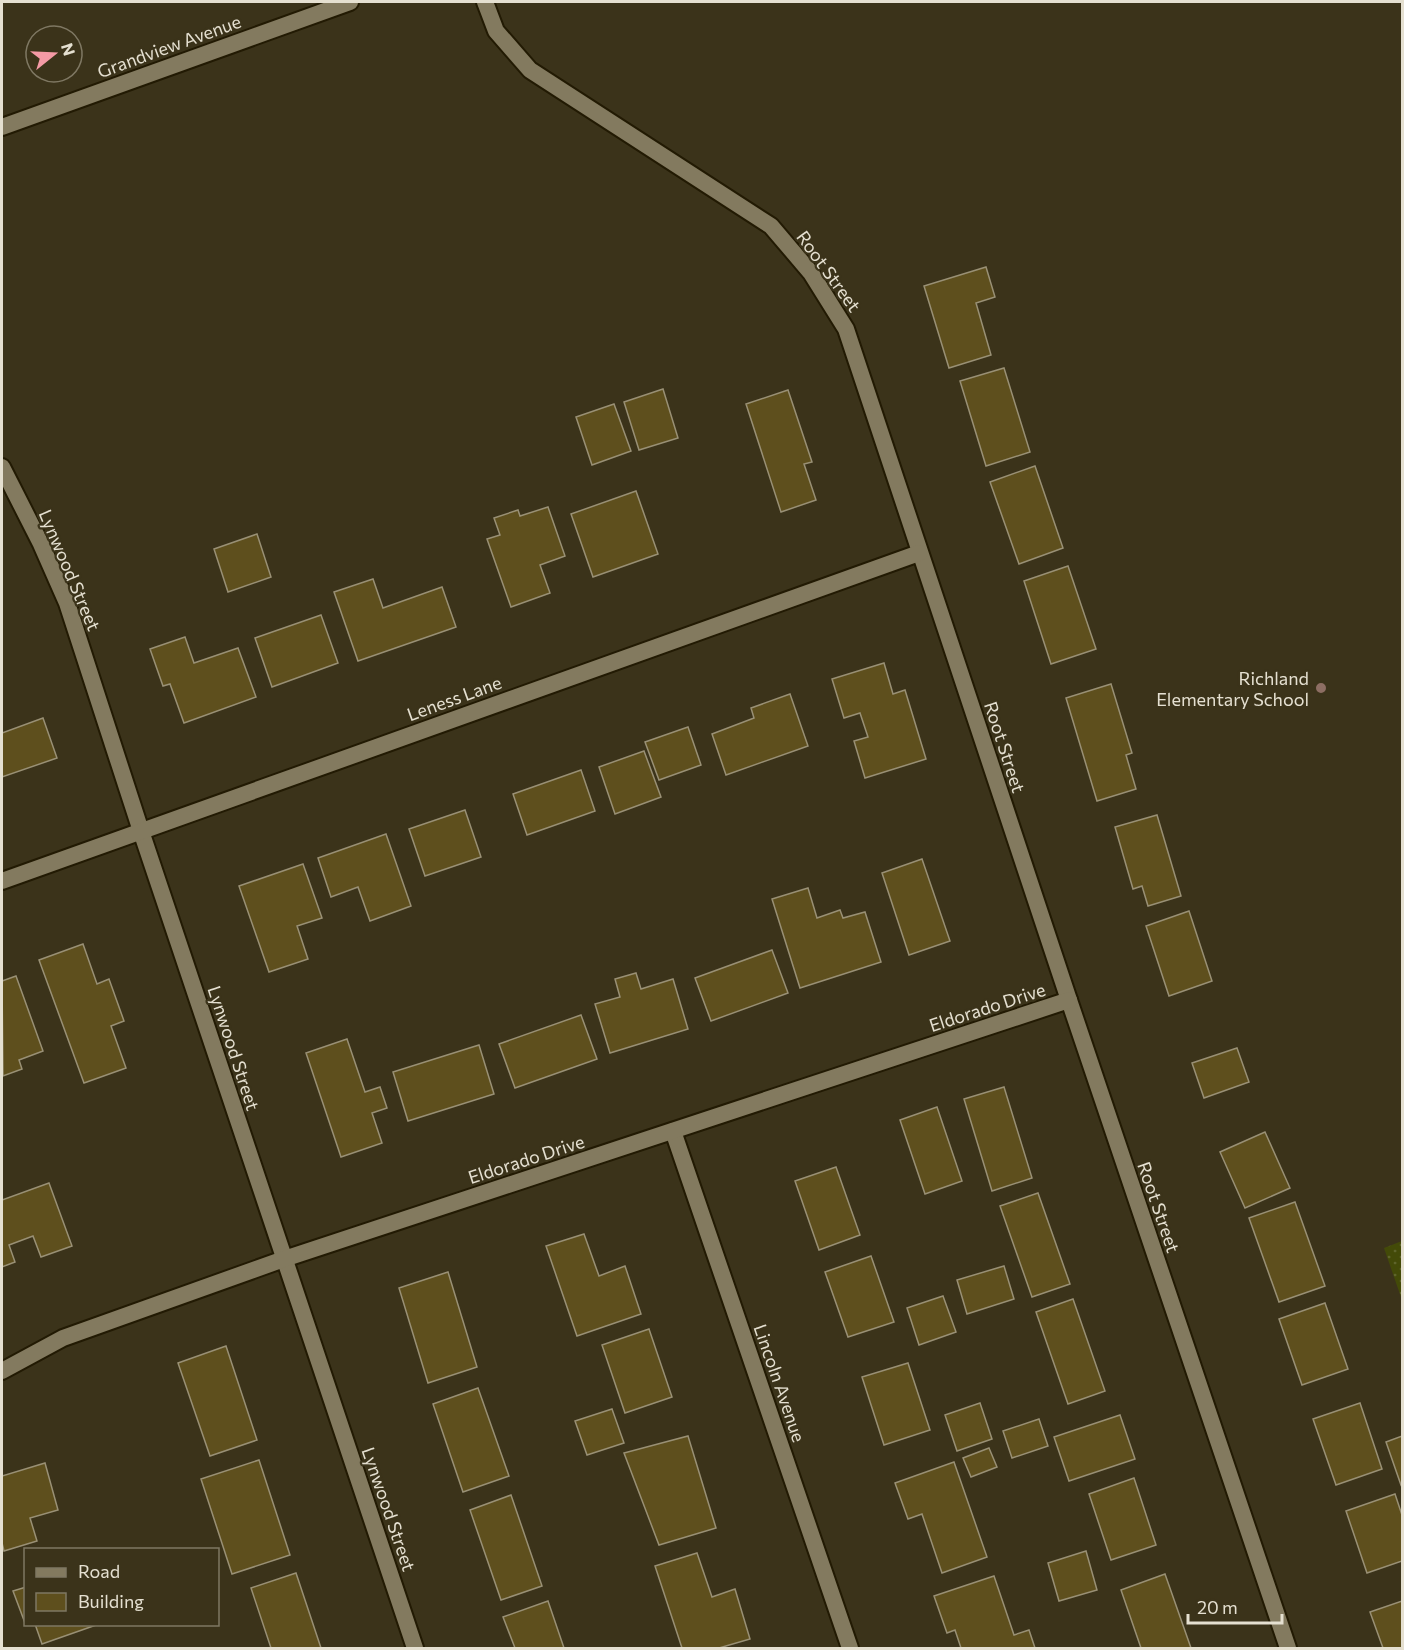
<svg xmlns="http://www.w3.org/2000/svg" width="1404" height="1650" viewBox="0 0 1404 1650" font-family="Commissioner,sans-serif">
<defs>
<pattern id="park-dots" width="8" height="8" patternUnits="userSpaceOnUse" patternTransform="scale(1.5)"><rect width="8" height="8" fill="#434a08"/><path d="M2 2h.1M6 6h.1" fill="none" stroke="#5e642b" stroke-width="1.8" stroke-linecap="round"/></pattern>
</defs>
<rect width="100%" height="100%" fill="#3b331a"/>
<!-- park -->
<polygon fill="url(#park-dots)" points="1402,1241 1402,1300 1384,1248"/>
<!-- building -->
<g fill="#5e4f1d" stroke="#999075" stroke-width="1.5">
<polygon points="986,267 995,297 976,303 991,355 949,368 924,286"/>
<polygon points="1004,368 1030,452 986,466 960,381"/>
<polygon points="663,389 678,438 639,450 624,402"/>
<polygon points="788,390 812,462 804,464 816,500 781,512 746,404"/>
<polygon points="614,404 631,451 592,465 576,417"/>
<polygon points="1035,466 1063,548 1019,564 990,482"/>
<polygon points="636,491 658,554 593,577 571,514"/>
<polygon points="548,507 565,556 540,565 550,593 511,607 487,539 500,535 494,518 518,510 520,516"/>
<polygon points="257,534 271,577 228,592 214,549"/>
<polygon points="1068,566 1096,649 1051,664 1024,581"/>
<polygon points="373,579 383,608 442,587 456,627 358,661 334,592"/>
<polygon points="321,615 338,663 272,687 255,638"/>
<polygon points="185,637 194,663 238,648 256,697 184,723 170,684 163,686 150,649"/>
<polygon points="884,663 893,694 905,690 926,759 865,778 854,741 868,737 860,713 844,718 832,679"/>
<polygon points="1111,684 1132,753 1126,755 1136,789 1097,801 1066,698"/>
<polygon points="790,694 808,746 726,775 712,734 754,718 751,708"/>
<polygon points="43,718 57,758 2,777 2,733"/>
<polygon points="688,727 701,765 659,780 645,742"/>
<polygon points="644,751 661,797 615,814 599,767"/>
<polygon points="581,770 595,811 527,835 513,794"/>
<polygon points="465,810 481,857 425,876 409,829"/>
<polygon points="1157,815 1181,896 1148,906 1142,886 1133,889 1115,827"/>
<polygon points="386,834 411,906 370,921 358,887 331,897 318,858"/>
<polygon points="922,859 950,941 909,955 882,873"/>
<polygon points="303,864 322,918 297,926 308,959 269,972 239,886"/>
<polygon points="808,888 817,918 840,910 843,918 865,912 881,962 800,988 772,899"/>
<polygon points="1189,911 1212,981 1169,996 1146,926"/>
<polygon points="83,944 97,984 109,979 124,1021 111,1026 126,1068 84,1083 39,960"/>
<polygon points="772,950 788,993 711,1021 695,978"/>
<polygon points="636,973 641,989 673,979 688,1029 610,1053 595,1004 620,997 615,979"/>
<polygon points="16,976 43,1051 19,1060 22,1069 3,1076 2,981"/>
<polygon points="581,1015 597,1059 515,1088 499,1044"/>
<polygon points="347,1039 365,1092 380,1087 387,1108 372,1113 382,1143 341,1157 306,1053"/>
<polygon points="479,1045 494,1094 408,1121 393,1072"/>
<polygon points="1237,1048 1249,1082 1204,1098 1192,1063"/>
<polygon points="1004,1087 1032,1178 992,1191 964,1099"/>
<polygon points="937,1107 962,1181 925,1194 900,1120"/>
<polygon points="1265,1132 1290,1188 1245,1208 1220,1152"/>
<polygon points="836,1167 860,1235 819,1250 795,1181"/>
<polygon points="49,1183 72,1246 41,1257 33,1236 9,1245 15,1262 2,1267 2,1200"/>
<polygon points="1038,1193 1070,1284 1032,1297 1000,1206"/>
<polygon points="1295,1202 1325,1286 1279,1302 1249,1218"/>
<polygon points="584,1234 599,1276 625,1266 641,1314 577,1336 546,1246"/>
<polygon points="871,1256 894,1322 848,1337 825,1272"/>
<polygon points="1004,1266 1014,1299 967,1314 957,1280"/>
<polygon points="448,1272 477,1367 428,1383 399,1288"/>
<polygon points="943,1296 956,1332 919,1345 907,1308"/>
<polygon points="1073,1299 1105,1391 1068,1404 1036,1312"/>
<polygon points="1325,1303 1348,1369 1302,1385 1279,1319"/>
<polygon points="649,1329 672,1397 625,1413 602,1345"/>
<polygon points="226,1346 257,1440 210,1456 178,1363"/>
<polygon points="908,1363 930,1430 884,1445 862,1377"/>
<polygon points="478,1388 509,1476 463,1492 433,1404"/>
<polygon points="980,1403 992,1439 957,1451 945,1415"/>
<polygon points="1360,1403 1382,1469 1336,1485 1313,1419"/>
<polygon points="612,1409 624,1443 587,1455 575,1421"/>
<polygon points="1120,1415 1135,1459 1069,1481 1054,1437"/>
<polygon points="1039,1419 1048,1446 1012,1458 1003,1431"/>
<polygon points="688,1436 716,1528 659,1545 624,1453"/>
<polygon points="1402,1436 1402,1484 1401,1485 1386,1442"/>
<polygon points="989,1448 997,1467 971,1477 963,1458"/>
<polygon points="259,1460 290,1555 232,1574 201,1479"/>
<polygon points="954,1462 987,1557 942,1573 922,1514 908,1519 895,1483"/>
<polygon points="45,1463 58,1510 30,1518 37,1541 4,1551 2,1543 2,1476"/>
<polygon points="1134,1478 1156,1545 1111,1560 1089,1494"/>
<polygon points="1395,1494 1402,1515 1402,1561 1367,1573 1346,1511"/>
<polygon points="511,1495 542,1586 501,1600 470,1510"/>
<polygon points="1086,1551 1097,1590 1059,1601 1048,1563"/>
<polygon points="697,1553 712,1597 735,1589 750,1639 719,1648 682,1648 655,1566"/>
<polygon points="296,1573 321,1648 271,1648 251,1588"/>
<polygon points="1165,1574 1191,1648 1141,1648 1121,1590"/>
<polygon points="994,1576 1014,1635 1029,1630 1035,1648 961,1648 955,1630 947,1633 934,1596"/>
<polygon points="26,1587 26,1623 25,1623 13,1591"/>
<polygon points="548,1601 564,1648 515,1648 503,1617"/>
<polygon points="1402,1601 1402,1648 1383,1648 1370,1612"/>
<polygon points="35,1624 99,1624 42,1644"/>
</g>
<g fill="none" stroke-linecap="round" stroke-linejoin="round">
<!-- minor casing -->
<g stroke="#221a03" stroke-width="20">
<g id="minor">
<polyline points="485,2 496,31 530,70 771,226 811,273 846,329 1069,1000 1288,1648"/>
<polyline points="2,127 350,2"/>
<polyline points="2,467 41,544 67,603 141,831 415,1648"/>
<polyline points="2,881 919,553"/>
<polyline points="673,1131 850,1648"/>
<polyline points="2,1371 63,1338 284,1259 1069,1000"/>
</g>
</g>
<!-- minor -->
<use href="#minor" stroke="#837a5f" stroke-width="16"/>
</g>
<!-- markers -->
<circle fill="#8d6e63" stroke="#3b331a" stroke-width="2" cx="1321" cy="688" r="6"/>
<g text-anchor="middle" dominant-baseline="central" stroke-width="4.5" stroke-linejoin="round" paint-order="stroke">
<!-- street labels -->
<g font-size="18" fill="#e5e0d1" stroke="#3b331a">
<text transform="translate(169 46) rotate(-20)">Grandview Avenue</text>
<text transform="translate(829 271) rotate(54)">Root Street</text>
<text transform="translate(70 570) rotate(67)">Lynwood Street</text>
<text transform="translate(454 698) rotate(-20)">Leness Lane</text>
<text transform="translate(1005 747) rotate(72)">Root Street</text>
<text transform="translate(987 1007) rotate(-18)">Eldorado Drive</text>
<text transform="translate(234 1048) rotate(72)">Lynwood Street</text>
<text transform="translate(526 1159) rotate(-18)">Eldorado Drive</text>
<text transform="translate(1159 1207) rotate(71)">Root Street</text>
<text transform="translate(780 1383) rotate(71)">Lincoln Avenue</text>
<text transform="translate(389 1509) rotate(71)">Lynwood Street</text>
</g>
<!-- poi labels -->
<g font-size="18" fill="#e5e0d1" stroke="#3b331a" text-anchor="end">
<text x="1309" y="678">Richland<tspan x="1309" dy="21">Elementary School</tspan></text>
</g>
</g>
<!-- border -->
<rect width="1404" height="1650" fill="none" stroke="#e5e0d1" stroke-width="6"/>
<!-- legend -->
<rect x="24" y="1548" width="195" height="78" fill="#3b331a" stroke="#7f7863" stroke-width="1.5"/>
<rect x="36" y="1568" width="30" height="9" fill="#837a5f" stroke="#7f7863" stroke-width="1.5"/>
<text x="78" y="1578" font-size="18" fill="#e5e0d1">Road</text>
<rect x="36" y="1593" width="30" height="18" fill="#5e4f1d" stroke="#7f7863" stroke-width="1.5"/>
<text x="78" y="1608" font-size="18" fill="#e5e0d1">Building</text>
<!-- north arrow -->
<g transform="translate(54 54) rotate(72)"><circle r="28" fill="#3b331a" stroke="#7f7863" stroke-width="1.5"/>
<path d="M0-4.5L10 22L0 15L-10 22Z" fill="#f49aa5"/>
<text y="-9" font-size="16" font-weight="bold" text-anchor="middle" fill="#e5e0d1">N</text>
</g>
<!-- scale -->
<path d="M1188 1614v9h94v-9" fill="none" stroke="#e5e0d1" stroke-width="3"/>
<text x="1197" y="1614" font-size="18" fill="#e5e0d1" stroke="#3b331a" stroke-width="4.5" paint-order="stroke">20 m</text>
</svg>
